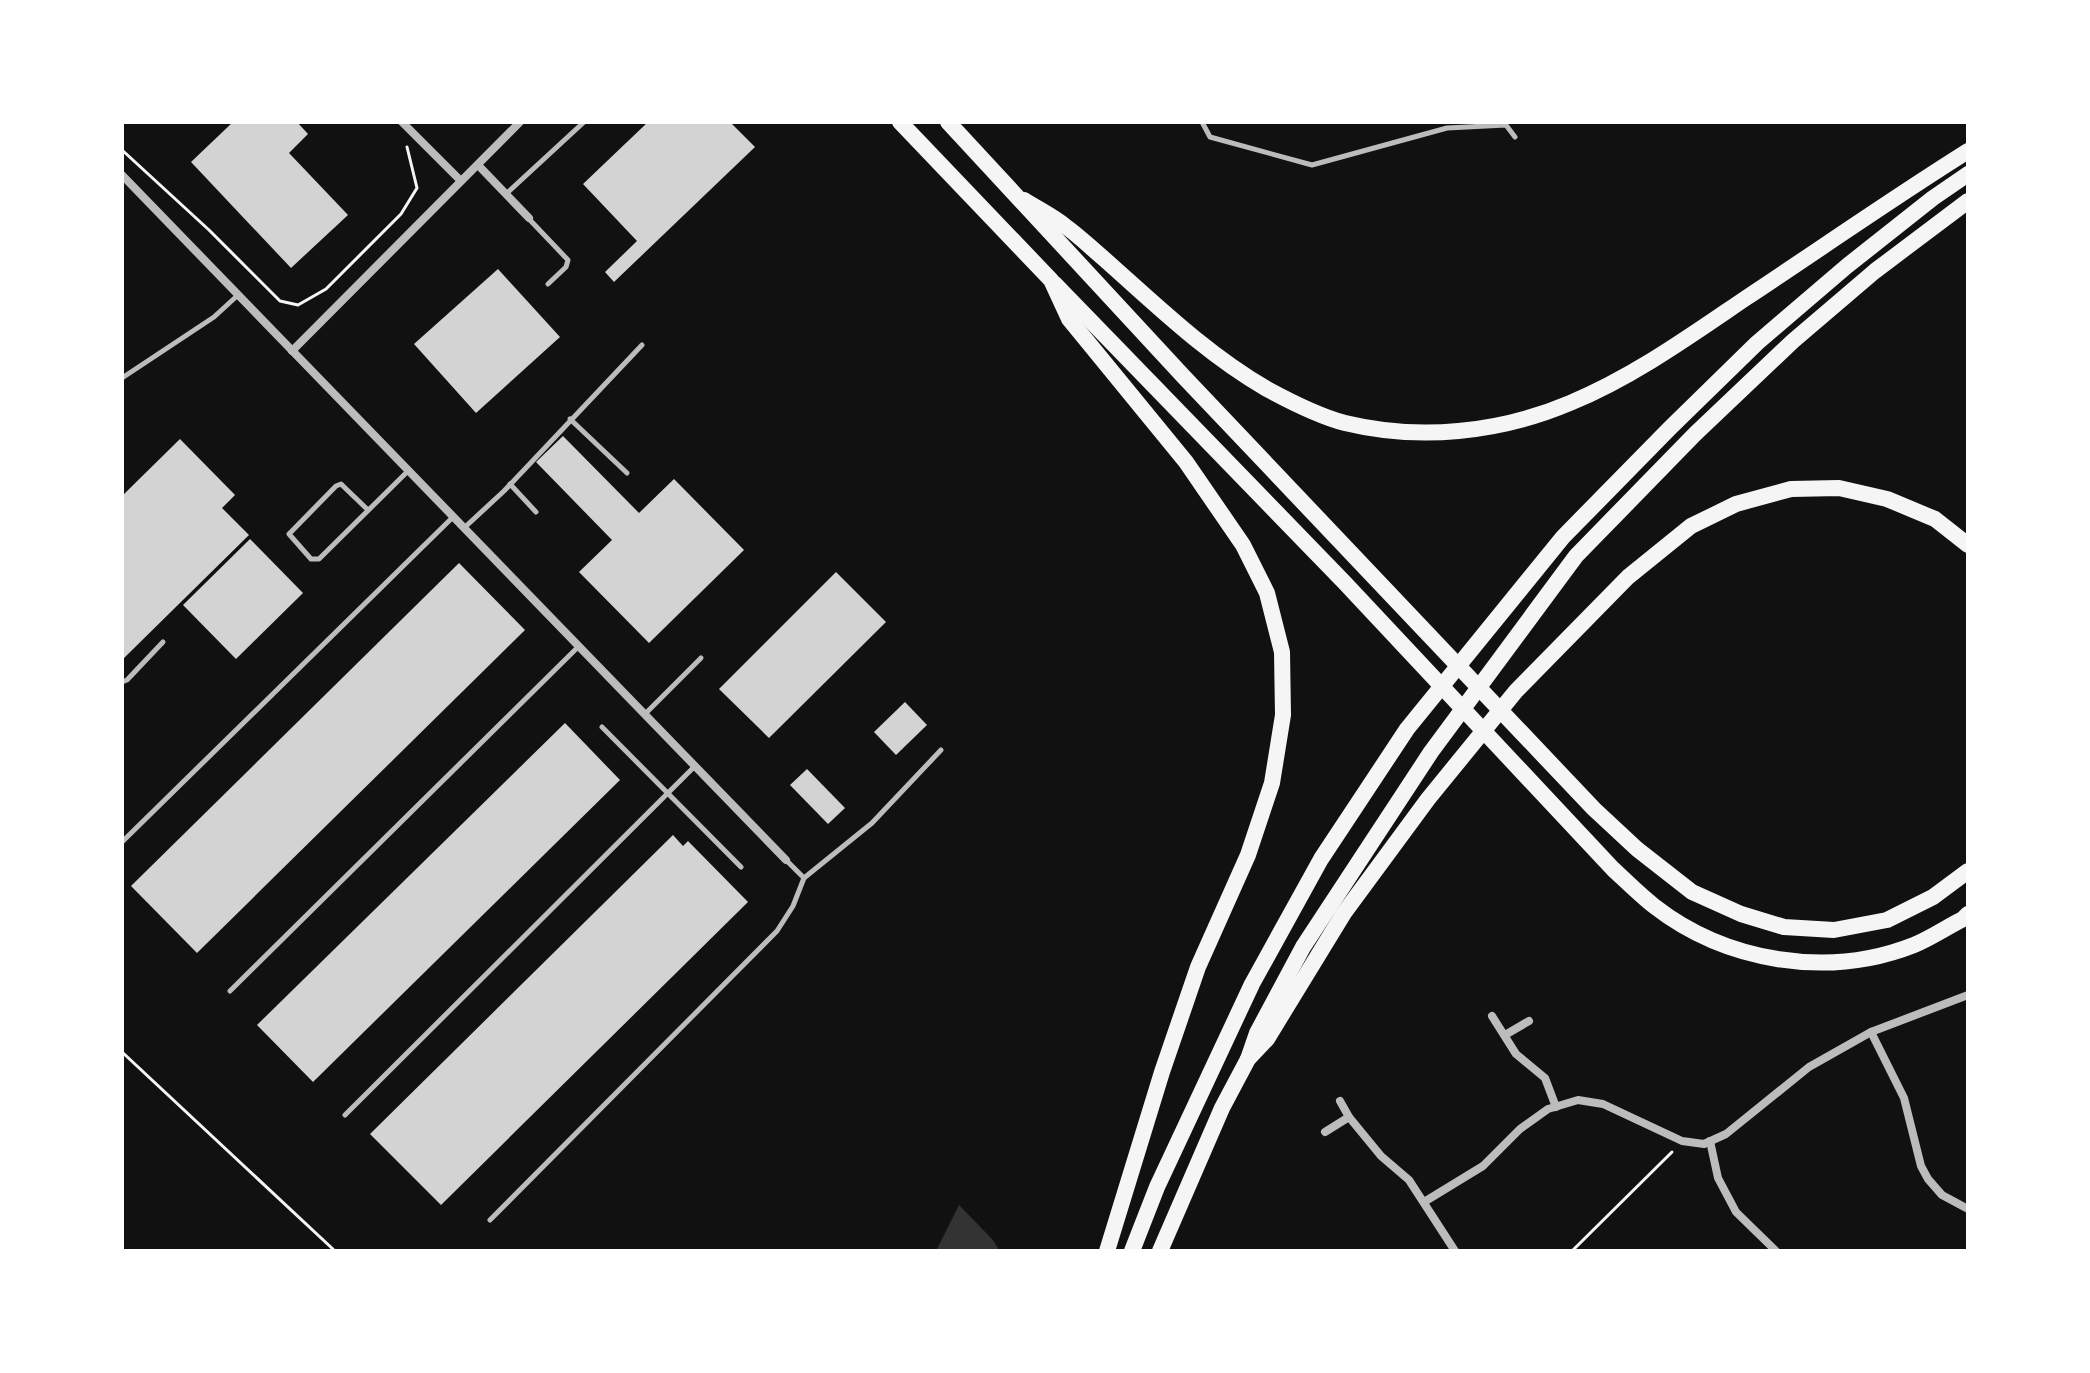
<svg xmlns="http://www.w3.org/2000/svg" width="2090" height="1373" viewBox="0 0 2090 1373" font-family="'Titillium Web',sans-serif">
<rect width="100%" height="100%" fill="#111"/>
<!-- water -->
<polygon fill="#333" points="959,1205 992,1239 1000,1251 936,1251"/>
<!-- building -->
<g fill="#d3d3d3">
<polygon points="233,122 297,122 308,134 289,153 348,215 291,268 191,162"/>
<polygon points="648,122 730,122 755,147 614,282 605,272 637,241 583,184"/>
<polygon points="498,269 560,337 476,413 414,344"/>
<polygon points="563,436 639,513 674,479 744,550 649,643 579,572 612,540 536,462"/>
<polygon points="180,439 235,495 222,508 249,535 122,660 122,496"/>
<polygon points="250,539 303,593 236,659 183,605"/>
<polygon points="459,563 525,630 197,953 131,886"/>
<polygon points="836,572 886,622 769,738 719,689"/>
<polygon points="905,702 927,725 896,755 874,732"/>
<polygon points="565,723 620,780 313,1082 257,1025"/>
<polygon points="807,769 845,808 828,824 790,785"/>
<polygon points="673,835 683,846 688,841 748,902 441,1205 370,1134"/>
</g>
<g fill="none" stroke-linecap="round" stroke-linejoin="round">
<!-- path -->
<g stroke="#f5f5f5" stroke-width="3">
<polyline points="122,150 209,230 280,301 298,305 326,289 401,214 417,188 407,147"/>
<polyline points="122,1052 335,1251"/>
<polyline points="1572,1251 1672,1152"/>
</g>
<!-- service -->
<g stroke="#bcbcbc" stroke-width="5">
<polyline points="1202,122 1210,137 1312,165 1447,128 1506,125 1515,137"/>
<polyline points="506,194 584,122"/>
<polyline points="529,219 568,260 566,267 548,284"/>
<polyline points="122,378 214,317 238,295"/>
<polyline points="570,419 627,473"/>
<polyline points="510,484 536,512"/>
<polyline points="368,510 341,484 336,486 289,534 311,559 319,559 408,471"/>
<polyline points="464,528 504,491 642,345"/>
<polyline points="122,682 127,680 163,642"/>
<polyline points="645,714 701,658"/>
<polyline points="602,727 741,867"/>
<polyline points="122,842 453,517"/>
<polyline points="804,878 872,823 941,750"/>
<polyline points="230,991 579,646"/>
<polyline points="345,1115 695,766"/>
<polyline points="490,1220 777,931 793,906 804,878 786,860"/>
</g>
<!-- minor -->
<g stroke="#bcbcbc" stroke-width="8">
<polyline points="402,122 461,181"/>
<polyline points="478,165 529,218"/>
<polyline points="122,175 786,860"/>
<polyline points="292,351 520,122"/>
<polyline points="1492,1016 1516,1054 1545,1078 1556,1107"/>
<polyline points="1871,1032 1904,1098 1921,1166 1928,1179 1942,1195 1968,1209"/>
<polyline points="1505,1035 1529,1021"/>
<polyline points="1340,1101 1349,1117 1381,1156 1409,1180 1455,1251"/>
<polyline points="1325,1132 1349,1117"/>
<polyline points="1710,1141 1718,1178 1736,1212 1776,1251"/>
<polyline points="1424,1202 1483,1166 1520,1129 1548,1109 1578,1100 1603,1104 1682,1141 1704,1144 1726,1134 1809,1067 1871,1032 1968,995"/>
</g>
<!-- primary -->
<g stroke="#f5f5f5" stroke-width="16">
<path d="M1024 200C1038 209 1053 216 1065 226 1078 235 1090 247 1102 257 1154 303 1206 354 1267 389 1291 402 1318 416 1345 423 1419 441 1499 433 1570 403 1633 377 1690 336 1746 298 1820 249 1893 198 1968 151"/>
<path d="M1054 283 1344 582 1613 869C1626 881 1640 895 1654 906 1726 962 1828 979 1914 945 1931 938 1947 927 1963 919L1968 914"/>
<polyline points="1248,1059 1257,1033 1303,947 1431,752 1576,556 1695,434 1793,341 1875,271 1968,201"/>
<polyline points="1132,1251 1157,1187 1252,984 1321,859 1407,729 1563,537 1670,428 1757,343 1847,266 1933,198 1968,174"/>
</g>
<!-- trunk -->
<g stroke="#f5f5f5" stroke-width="16">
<polyline points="900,122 1051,280 1069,319 1186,462 1243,545 1267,593 1282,652 1283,715 1272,783 1248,855 1198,967 1162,1072 1107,1251"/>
<polyline points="948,122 1184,377 1594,809 1637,849 1692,892 1741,914 1784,927 1834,930 1887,920 1933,897 1968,871"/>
<polyline points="1160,1251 1222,1108 1248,1059 1267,1039 1344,913 1428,799 1516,691 1628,577 1691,526 1736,504 1791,489 1839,488 1887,499 1935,519 1968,545"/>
</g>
</g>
<!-- border -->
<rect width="2090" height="1373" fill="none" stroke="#ffffff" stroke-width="248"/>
</svg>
